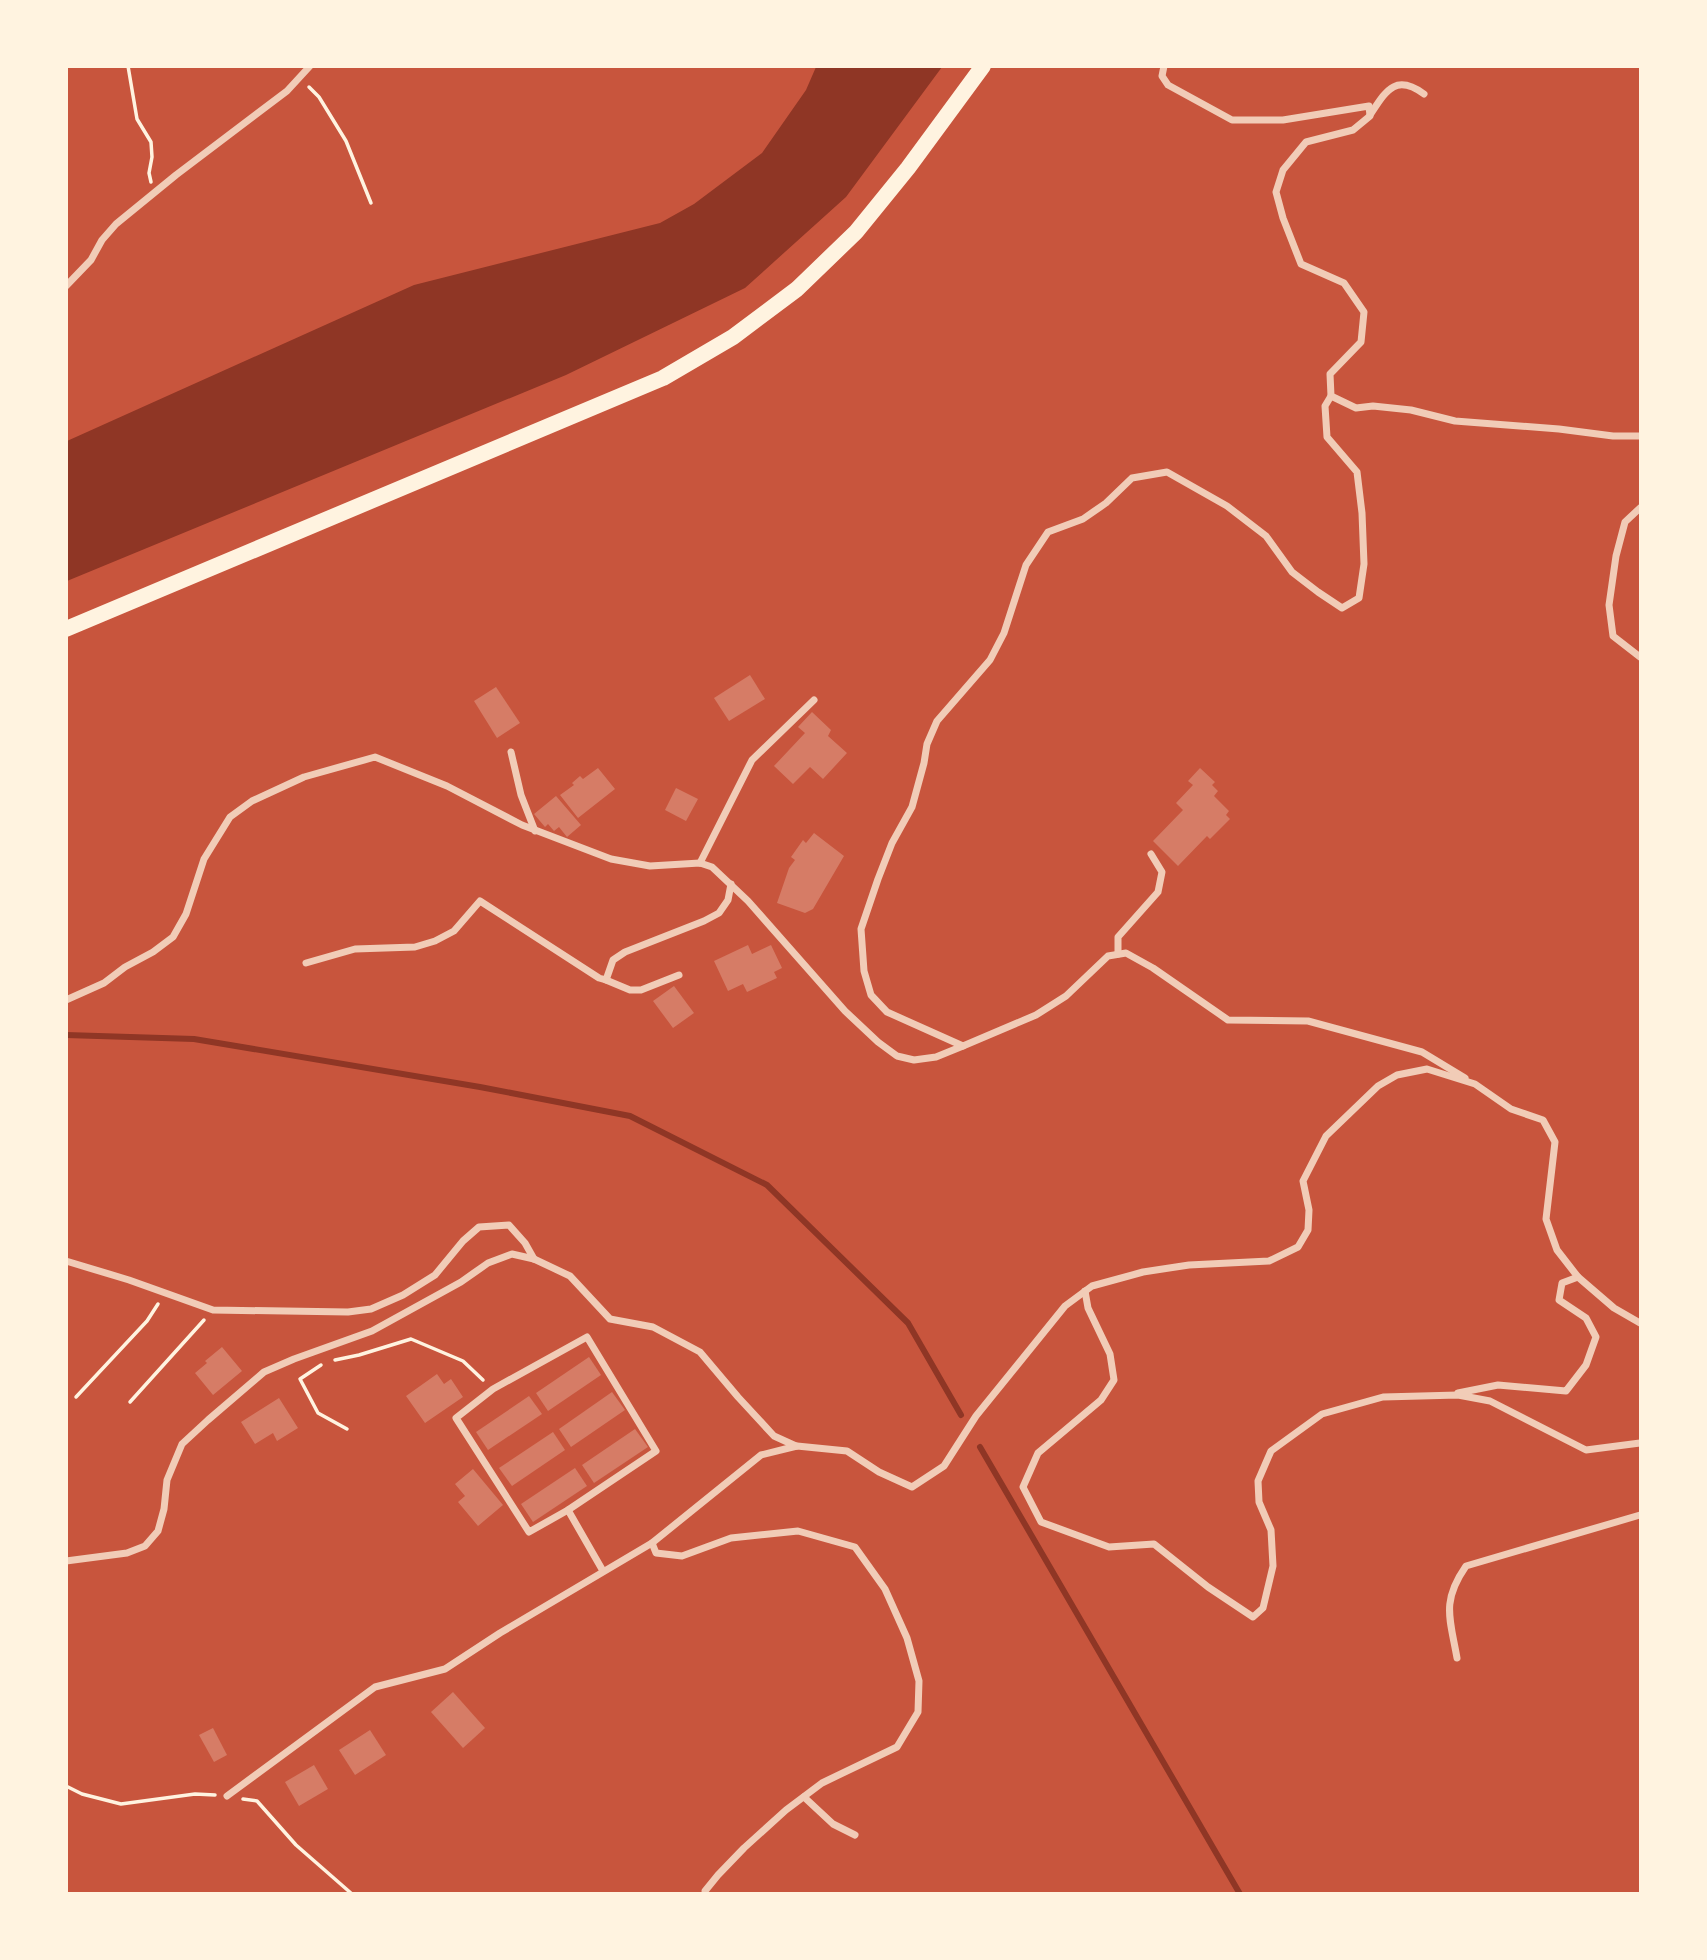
<svg xmlns="http://www.w3.org/2000/svg" width="1707" height="1960" viewBox="0 0 1707 1960" font-family="Commissioner,sans-serif">
<rect width="100%" height="100%" fill="#c8553d"/>
<!-- water -->
<polygon fill="#8f3625" points="816,67 942,67 846,197 745,288 566,375 67,581 67,441 414,285 660,223 694,204 762,153 806,90"/>
<g fill="none" stroke-linecap="round" stroke-linejoin="round">
<!-- stream -->
<g stroke="#8f3625" stroke-width="6">
<polyline points="66,1035 194,1039 480,1087 630,1116 767,1185 908,1323 961,1415"/>
<polyline points="980,1447 1240,1894"/>
</g>
</g>
<!-- building -->
<g fill="#d67c66">
<polygon points="750,675 765,699 729,721 714,698"/>
<polygon points="496,687 520,723 497,738 474,701"/>
<polygon points="812,712 831,730 828,736 847,753 823,779 810,767 793,784 774,766 805,733 798,727"/>
<polygon points="598,768 615,789 578,818 560,795 574,785 572,783 580,776 583,779"/>
<polygon points="1200,768 1215,782 1212,785 1218,791 1214,796 1229,811 1226,815 1230,819 1210,839 1207,836 1178,866 1153,841 1183,810 1176,803 1193,785 1188,781"/>
<polygon points="676,788 698,799 686,821 665,810"/>
<polygon points="556,796 581,825 567,837 559,827 554,831 548,824 545,827 534,814"/>
<polygon points="814,833 844,856 813,909 805,913 777,903 789,868 795,860 791,857 803,840 806,843"/>
<polygon points="748,945 752,954 771,945 782,968 774,972 777,978 747,992 743,984 728,991 714,961"/>
<polygon points="674,986 694,1013 673,1028 653,1001"/>
<polygon points="222,1347 242,1371 213,1395 195,1373 207,1363 205,1361"/>
<polygon points="589,1357 601,1375 548,1411 536,1393"/>
<polygon points="437,1374 444,1384 451,1379 463,1397 425,1423 406,1396"/>
<polygon points="612,1392 625,1410 571,1447 559,1429"/>
<polygon points="529,1396 542,1414 488,1450 476,1432"/>
<polygon points="279,1398 298,1428 277,1441 273,1433 255,1444 241,1422"/>
<polygon points="635,1429 648,1447 594,1483 582,1465"/>
<polygon points="553,1432 565,1450 512,1486 499,1468"/>
<polygon points="575,1468 587,1486 533,1522 521,1504"/>
<polygon points="473,1469 503,1505 478,1526 458,1502 465,1496 455,1484"/>
<polygon points="453,1692 485,1728 463,1748 431,1712"/>
<polygon points="213,1728 227,1755 214,1762 199,1735"/>
<polygon points="370,1730 386,1755 355,1775 339,1750"/>
<polygon points="314,1765 328,1789 299,1806 285,1782"/>
</g>
<g fill="none" stroke-linecap="round" stroke-linejoin="round">
<!-- path -->
<g stroke="#fff3e0" stroke-width="3.5">
<polyline points="128,66 137,119 151,142 152,157 149,173 151,182"/>
<polyline points="309,87 319,97 346,141 371,203"/>
<polyline points="335,1360 359,1355 411,1339 463,1361 483,1380"/>
<polyline points="321,1365 300,1379 318,1413 347,1429"/>
<polyline points="76,1397 147,1321 158,1304"/>
<polyline points="130,1402 204,1320"/>
<polyline points="66,1786 82,1794 121,1804 195,1794 215,1795"/>
<polyline points="243,1799 257,1801 296,1845 352,1894"/>
</g>
<!-- minor -->
<g stroke="#f1ccb7" stroke-width="7">
<polyline points="1164,66 1162,76 1168,85 1232,120 1283,120 1369,106 1370,116 1353,130 1306,142 1283,170 1276,192 1283,218 1301,264 1344,283 1364,312 1361,342 1330,374 1331,396 1356,408 1373,406 1411,410 1455,421 1559,429 1613,436 1640,436"/>
<path d="M1370 115C1386 91 1395 73 1424 94"/>
<polyline points="66,286 91,260 102,240 116,224 176,175 287,91 310,66"/>
<polyline points="1331,396 1325,406 1327,437 1357,472 1362,513 1364,564 1359,598 1342,608 1318,592 1292,572 1266,536 1227,506 1167,472 1132,478 1106,503 1083,519 1048,532 1026,565 1004,633 990,660 937,721 927,744 924,763 912,807 892,843 878,879 861,929 864,971 871,995 887,1012 963,1046 1036,1015 1066,996 1108,956 1126,953 1153,968 1228,1020 1308,1021 1422,1052 1465,1078"/>
<polyline points="1640,508 1625,522 1616,556 1609,605 1613,636 1640,657"/>
<polyline points="511,752 521,795 535,831"/>
<polyline points="700,863 752,760 814,700"/>
<polyline points="1118,954 1118,937 1158,892 1162,872 1151,854"/>
<polyline points="306,963 355,949 415,947 435,941 454,931 480,901 599,978 606,980 613,960 625,952 704,921 719,913 728,900 731,884"/>
<polyline points="606,980 630,990 641,990 679,975"/>
<polyline points="66,1000 104,983 125,967 153,952 173,937 186,914 204,859 230,817 252,801 304,777 375,757 447,786 522,825 611,859 650,866 700,863 712,867 748,901 845,1011 878,1042 897,1056 914,1060 936,1057 963,1046"/>
<polyline points="66,1261 129,1280 213,1310 348,1312 371,1309 403,1295 435,1275 463,1241 479,1227 509,1225 525,1243 534,1259"/>
<polyline points="1085,1291 1088,1308 1110,1354 1114,1380 1101,1400 1038,1453 1023,1487 1041,1522 1109,1547 1154,1544 1208,1587 1253,1617 1263,1608 1273,1566 1271,1530 1259,1502 1258,1481 1271,1451 1322,1414 1383,1397 1458,1395 1490,1401 1586,1450 1640,1443"/>
<polygon points="587,1337 656,1451 568,1510 529,1532 456,1418 493,1389"/>
<polyline points="1458,1393 1498,1385 1566,1391 1586,1365 1596,1337 1586,1318 1559,1300 1562,1283 1578,1277"/>
<polyline points="568,1510 603,1571"/>
<polyline points="652,1543 656,1553 682,1556 731,1538 798,1531 855,1547 885,1589 907,1638 919,1681 918,1712 897,1747 822,1783 786,1810 744,1848 718,1875 705,1891 706,1894"/>
<polyline points="66,1561 127,1553 145,1546 158,1531 164,1509 167,1480 182,1444 208,1420 264,1372 294,1359 372,1331 461,1282 488,1263 512,1254 534,1259 570,1276 610,1319 653,1327 700,1352 738,1397 774,1436 796,1446"/>
<path d="M1457 1658C1450 1618 1441 1602 1466 1566L1640 1515"/>
<polyline points="227,1796 375,1687 445,1669 500,1633 652,1543 761,1455 797,1446 847,1451 879,1472 912,1487 944,1466 976,1416 1065,1306 1092,1286 1143,1272 1189,1265 1269,1261 1298,1247 1308,1230 1309,1210 1303,1181 1326,1136 1378,1086 1397,1075 1427,1069 1475,1084 1511,1109 1543,1120 1555,1142 1546,1219 1557,1250 1578,1277 1614,1308 1640,1323"/>
<polyline points="804,1797 833,1824 855,1835"/>
</g>
<!-- trunk -->
<polyline stroke="#fff3e0" stroke-width="16" points="66,629 663,378 733,337 797,289 856,232 908,168 983,66"/>
</g>
<!-- border -->
<rect width="1707" height="1960" fill="none" stroke="#fff3e0" stroke-width="136"/>
</svg>
